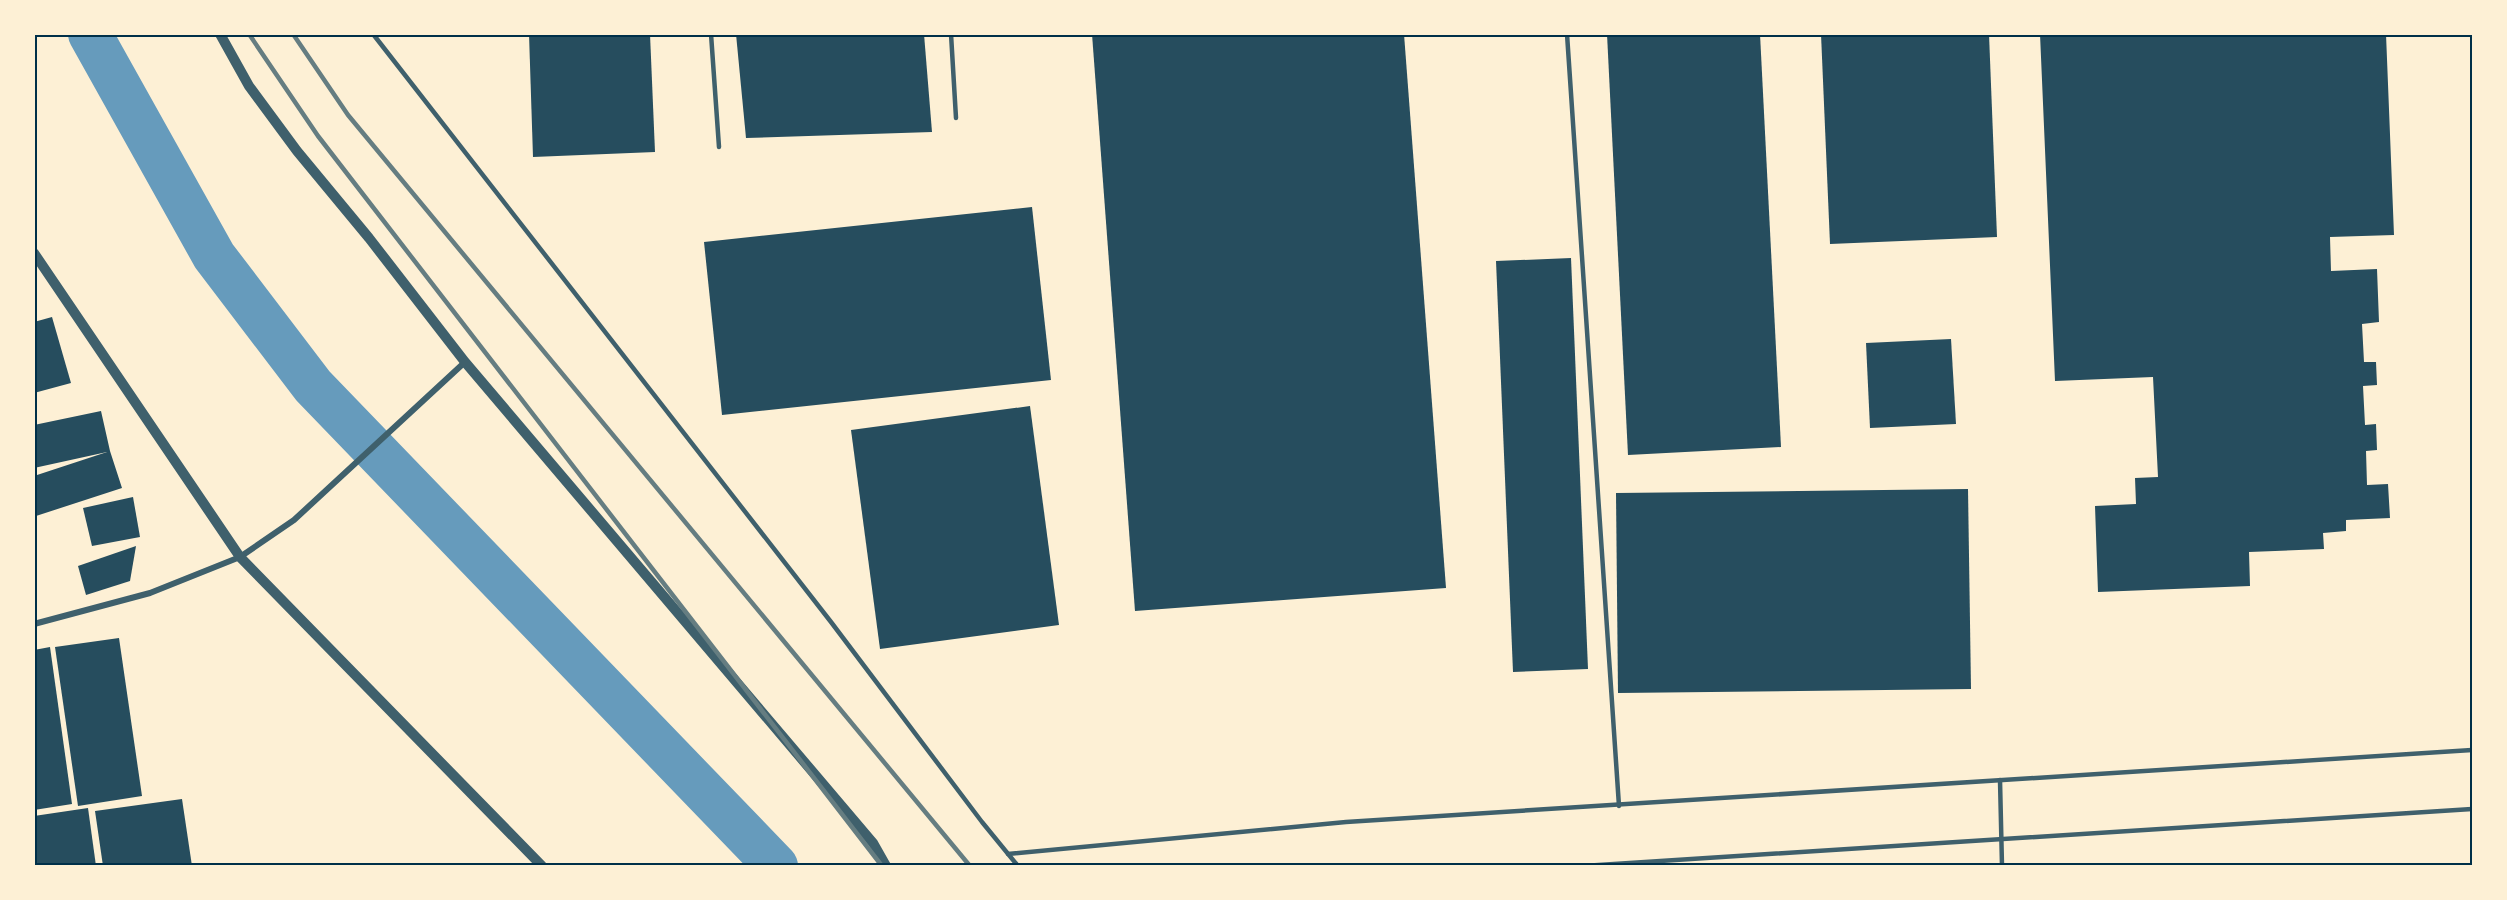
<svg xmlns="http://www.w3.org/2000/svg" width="2507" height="900" viewBox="0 0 2507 900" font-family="'PT Sans',sans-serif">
<rect width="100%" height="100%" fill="#fdf0d5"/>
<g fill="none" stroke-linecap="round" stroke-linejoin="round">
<!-- canal -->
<polyline stroke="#669bbc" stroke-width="44" points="90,34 214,256 313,386 776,866"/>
</g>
<!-- building -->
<g fill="#264d5e">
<polygon points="529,34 650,34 655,152 533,157"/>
<polygon points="736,34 924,34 932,132 746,138"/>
<polygon points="1092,34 1404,34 1446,588 1135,611"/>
<polygon points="1607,34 1760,34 1781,447 1628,455"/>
<polygon points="1821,34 1989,34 1997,237 1830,244"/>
<polygon points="2040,34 2386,34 2394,235 2330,237 2331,271 2377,269 2379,322 2362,324 2364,362 2376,362 2377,385 2363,386 2365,425 2376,424 2377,450 2366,451 2367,485 2388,484 2390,518 2346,520 2346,531 2323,533 2324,549 2249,552 2250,586 2098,592 2095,506 2136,504 2135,478 2158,477 2153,377 2055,381"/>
<polygon points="1032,207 1051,380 722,415 704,242"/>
<polygon points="1571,258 1588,669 1513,672 1496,261"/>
<polygon points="52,317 71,383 34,393 34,322"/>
<polygon points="1951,339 1956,424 1870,428 1866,343"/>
<polygon points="1030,406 1059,625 880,649 851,430"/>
<polygon points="101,411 110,451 122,488 36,516 34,476 107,452 34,468 34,425"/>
<polygon points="1968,489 1971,689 1618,693 1616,493"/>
<polygon points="133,497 140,537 92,546 83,508"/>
<polygon points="136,546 130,581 86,595 78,566"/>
<polygon points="119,638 142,796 78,806 55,647"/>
<polygon points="50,647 72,804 34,810 34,650"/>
<polygon points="182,799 192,866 103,866 95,811"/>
<polygon points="88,808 96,866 34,866 34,816"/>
</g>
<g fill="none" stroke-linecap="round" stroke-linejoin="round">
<!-- service -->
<g stroke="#3f606c" stroke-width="4.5">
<polyline points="373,34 831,622 982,822 1018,866"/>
<polyline points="711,34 719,147"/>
<polyline points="951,34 956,118"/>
<polyline points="1567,34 1619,806"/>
<polyline points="2000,780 2002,866"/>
<polyline points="1008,854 1346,822 2472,750"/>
<polyline points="1583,866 2472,809"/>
</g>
<!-- minor -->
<polyline stroke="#3f606c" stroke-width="6" points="34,624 150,593 240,557 294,520 465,362"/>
<!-- tertiary -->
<g stroke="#3f606c" stroke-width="10">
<polyline points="220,34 249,86 297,151 369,238 465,362 873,843 886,866"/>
<polyline points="34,253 240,557 542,866"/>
</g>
<!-- rail -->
<g stroke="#657d81" stroke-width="4.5">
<polyline points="249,34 318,136 882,866"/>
<polyline points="293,34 348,115 970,866"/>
</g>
</g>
<!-- border -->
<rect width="2507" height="900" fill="none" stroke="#fdf0d5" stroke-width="72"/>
<rect x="36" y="36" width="2435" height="828" fill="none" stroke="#003049" stroke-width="2"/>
</svg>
